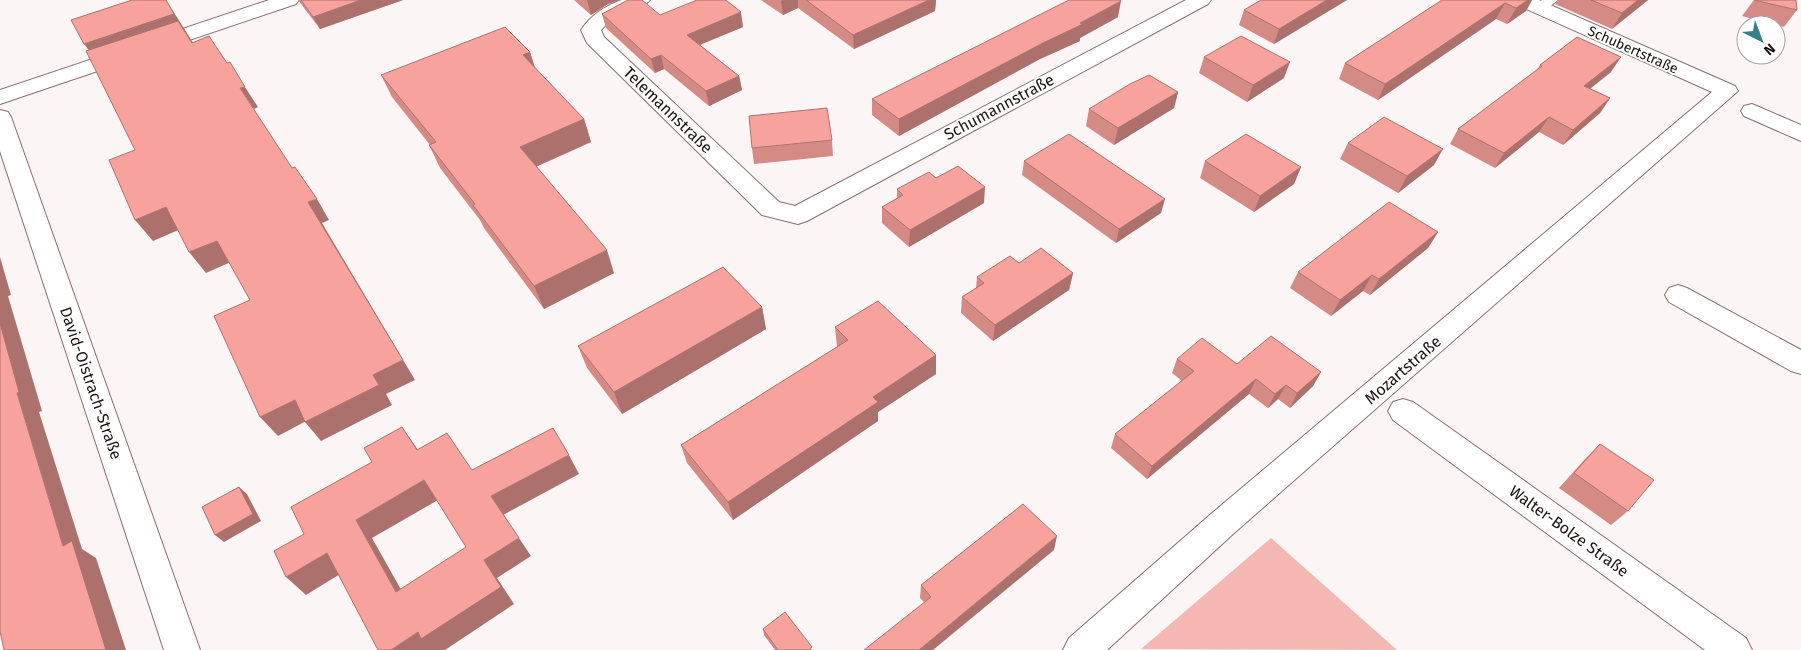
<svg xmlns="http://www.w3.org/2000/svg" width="1801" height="650" viewBox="0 0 1801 650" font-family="'Fira Sans',sans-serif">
<rect width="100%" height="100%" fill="#fbf5f5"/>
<!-- green -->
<polygon fill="#f4b7b2" points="1271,538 1397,650 1141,649"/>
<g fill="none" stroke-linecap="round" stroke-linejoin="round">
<!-- lane casing -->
<g stroke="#886f6d" stroke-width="2">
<polygon id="lane" points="1542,0 1558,0 1544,11 1534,11 1532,8"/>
</g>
<!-- street casing -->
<g stroke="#886f6d" stroke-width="2">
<g id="street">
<polygon points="269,0 299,0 296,4 0,104 0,90"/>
<path d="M621 0H650C643 10 615 14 601 30L604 37 779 202 795 206 1186 0H1211L1208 4 807 221 798 224 762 215 587 43 581 30C591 15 604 7 621 0Z"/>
<polygon points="1512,0 1539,0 1735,86 1738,91 1233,534 1107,650 1063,650 1069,638 1211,514 1712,92 1515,4"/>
<polygon points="1752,104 1801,125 1801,141 1744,116 1741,111 1744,106"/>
<polygon points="0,110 8,112 11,117 200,650 164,650 0,151"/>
<polygon points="1678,285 1687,288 1801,350 1801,374 1791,371 1669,302 1665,295 1669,288"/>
<polygon points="1403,399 1413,402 1746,638 1752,650 1705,650 1393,420 1388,411 1393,402"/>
</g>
</g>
<!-- lane -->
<use href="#lane" fill="#fff" fill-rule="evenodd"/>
<!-- street -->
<use href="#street" fill="#fff" fill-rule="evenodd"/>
</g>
<!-- wall -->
<g fill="#d48b86">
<polygon points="298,0 403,0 320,29"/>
<polygon points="574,0 620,0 608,4 591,15"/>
<polygon points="761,0 936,0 935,11 854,49 798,8 783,15"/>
<polygon points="1347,0 1274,44 1239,25 1244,10"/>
<polygon points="1442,0 1532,0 1526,11 1507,24 1496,19 1378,100 1339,79 1345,63"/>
<polygon points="1558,0 1648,0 1612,29 1555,4"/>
<polygon points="1754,0 1797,10 1784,27 1742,16"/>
<polygon points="602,14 660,15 743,27 700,45 739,76 742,90 709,106 664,69 655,73 606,28"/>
<polygon points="1118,17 1080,38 1080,41 1040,59 899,136 872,115 872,99"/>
<polygon points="530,52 535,68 584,119 591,142 536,167 614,273 544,309 484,228 480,220 440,168 429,145 430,145 392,97 381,75"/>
<polygon points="1204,57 1284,78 1247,102 1199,73"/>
<polygon points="1540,65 1611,72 1590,88 1610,98 1600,113 1563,145 1539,132 1495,168 1450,144 1458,129 1536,71"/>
<polygon points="1178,92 1174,108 1114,145 1086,126 1089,109"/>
<polygon points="832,140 833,156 754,164 752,148"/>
<polygon points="1348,143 1434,165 1398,193 1340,159"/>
<polygon points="1024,161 1161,213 1116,243 1022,175"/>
<polygon points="1205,161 1301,167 1294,184 1254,212 1200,178"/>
<polygon points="936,178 984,203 909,247 882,223 882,207 897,198 897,189"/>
<polygon points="1438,232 1428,248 1370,295 1363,291 1331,316 1290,288 1298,272"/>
<polygon points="1073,273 1069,290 993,341 961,313 962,297 976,288 977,277"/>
<polygon points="762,307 766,329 622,414 587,368 578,346"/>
<polygon points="835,327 936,355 936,374 878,412 878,421 733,520 687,463 681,445 837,347"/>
<polygon points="1177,359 1237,364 1321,372 1313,386 1290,408 1278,399 1268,408 1249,394 1147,479 1111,448 1115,434 1182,381 1172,373"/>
<polygon points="1600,444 1628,511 1611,525 1559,488 1585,459"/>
<polygon points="1054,550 924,602 920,598 921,585"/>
<polygon points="763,629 813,650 775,650 764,635"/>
</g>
<!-- shaded-wall -->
<g fill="#ad716d">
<polygon points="166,0 206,63 94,57 84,44"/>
<polygon points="361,0 403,0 320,29 313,17"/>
<polygon points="587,0 620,0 608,4 591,15"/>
<polygon points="783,0 798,0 798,8 783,15 781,1"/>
<polygon points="929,0 936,0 935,11 854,49 853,35"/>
<polygon points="1327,0 1347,0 1274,44 1279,29"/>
<polygon points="1528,0 1532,0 1526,11 1507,24 1516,8"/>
<polygon points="1638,0 1648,0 1612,29 1622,13"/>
<polygon points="1121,1 1118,17 1080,38 1080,41 1040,59 899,136 899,119"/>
<polygon points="1505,3 1496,19 1378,100 1385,84"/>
<polygon points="741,12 743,27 689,49 687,35"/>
<polygon points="530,52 537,75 523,55"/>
<polygon points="661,55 664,69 655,73 651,59"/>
<polygon points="1621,57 1611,72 1575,101 1584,86"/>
<polygon points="1290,62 1284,78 1247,102 1253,85"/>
<polygon points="739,76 742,90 709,106 706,91"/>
<polygon points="245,87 258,107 254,109 240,88"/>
<polygon points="1178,92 1174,108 1114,145 1118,128"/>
<polygon points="1610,98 1600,113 1563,145 1573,130"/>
<polygon points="1549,117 1539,132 1495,168 1504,153"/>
<polygon points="584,119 591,142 528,170 520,147"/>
<polygon points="1443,149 1434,165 1398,193 1407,176"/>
<polygon points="1301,167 1294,184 1254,212 1260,196"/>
<polygon points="985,187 984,203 909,247 910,230"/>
<polygon points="317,199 329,220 322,223 415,380 386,394 392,405 321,441 305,422 373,375 308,202"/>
<polygon points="1165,199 1161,213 1116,243 1119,229"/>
<polygon points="166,207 183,228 153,241 135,220"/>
<polygon points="1438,232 1428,248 1370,295 1379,279"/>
<polygon points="217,241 233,261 206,273 189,252"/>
<polygon points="607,250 614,273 544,309 534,286"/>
<polygon points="0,257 11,295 8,296 42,411 39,412 82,549 96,558 126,650 106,650 63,546 17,393 0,323"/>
<polygon points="1073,273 1069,290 993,341 995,325"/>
<polygon points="1372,275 1363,291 1331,316 1340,300"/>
<polygon points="762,307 766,329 622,414 614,392"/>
<polygon points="936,355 936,374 878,412 878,421 733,520 728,502 873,397"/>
<polygon points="1321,372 1313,386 1290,408 1297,393"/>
<polygon points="1256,379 1249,394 1147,479 1152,466"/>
<polygon points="1286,385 1278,399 1268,408 1275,394"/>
<polygon points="295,400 310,419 278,436 260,417"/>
<polygon points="402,427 416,447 430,470 417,450"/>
<polygon points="569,455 579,474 503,515 491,496"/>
<polygon points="424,480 438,500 372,538 412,609 396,592 356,520"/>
<polygon points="239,487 247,494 261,521 224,542 215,535"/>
<polygon points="1057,536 1054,550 933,650 919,650"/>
<polygon points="519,538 531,556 497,578 514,604 445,650 391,650 418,632 484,560"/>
<polygon points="327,553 345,571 306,595 286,577"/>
</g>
<!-- building -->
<g fill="#f7a29c" stroke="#ad716d" fill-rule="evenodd">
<polygon points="132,0 166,0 174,14 84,44 71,20"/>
<polygon points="301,0 361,0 313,17"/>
<polygon points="628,0 642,0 660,15 697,0 726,0 741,12 687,35 739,76 706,91 661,55 651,59 602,14"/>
<polygon points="806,0 929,0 853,35"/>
<polygon points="1069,0 1120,0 1121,1 1080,23 1083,24 1043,43 899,119 872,99"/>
<polygon points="1261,0 1327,0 1279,29 1244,10"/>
<polygon points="1442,0 1528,0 1516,8 1505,3 1385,84 1345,63"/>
<polygon points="1591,0 1638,0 1622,13"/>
<polygon points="1754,0 1796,0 1797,10"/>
<polygon points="178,21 192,43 209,36 227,63 230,62 245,87 240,88 292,168 295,167 317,199 308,202 403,360 373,375 379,385 305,422 295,400 260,417 214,316 250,300 217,241 189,252 166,207 135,220 109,160 135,150 86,51"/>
<polygon points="505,27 530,52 523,55 584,119 520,147 607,250 534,286 473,205 475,204 429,145 436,142 381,75"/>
<polygon points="1241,36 1290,62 1253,85 1204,57"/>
<polygon points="1577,37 1621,57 1584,86 1610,98 1573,130 1549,117 1504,153 1458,129 1542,66 1540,65"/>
<polygon points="1149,75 1178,92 1118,128 1089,109 1130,84"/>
<polygon points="827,108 832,140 752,148 749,116"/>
<polygon points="1384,117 1443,149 1407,176 1348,143"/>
<polygon points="1069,134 1165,199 1119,229 1024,161"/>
<polygon points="1246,134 1301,167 1260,196 1205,161"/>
<polygon points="958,166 985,187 910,230 882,207 903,195 897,189 929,172 936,178"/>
<polygon points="1389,202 1438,232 1379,279 1372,275 1340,300 1298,272"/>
<polygon points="1041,248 1073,273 995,325 962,297 984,283 977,277 1010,256 1019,263"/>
<polygon points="723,267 762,307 614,392 578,346"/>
<polygon points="878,301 936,355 873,397 878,402 728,502 681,445 848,340 835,327"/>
<polygon points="0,323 19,392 17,393 63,546 72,541 106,650 4,650 0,631"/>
<polygon points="1271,336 1321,372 1297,393 1286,385 1275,394 1256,379 1152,466 1115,434 1194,371 1177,359 1202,338 1237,364"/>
<path d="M402 427 417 450 447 433 472 470 553 428 569 455 491 496 519 538 484 560 501 587 421 639 418 632 391 650H378L327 553 286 577 274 551 304 534 291 507 372 462 364 448ZM424 480 466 547 396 592 356 520Z"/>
<polygon points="1600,444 1654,480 1628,511 1574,473"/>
<polygon points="239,487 253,514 215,535 202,507"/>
<polygon points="1023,504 1057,536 919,650 864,650 931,597 921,585"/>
<polygon points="785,612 812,647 809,650 778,650 763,629"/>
</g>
<g text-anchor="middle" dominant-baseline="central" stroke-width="4" stroke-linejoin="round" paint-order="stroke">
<!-- far-street labels -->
<g font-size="14" fill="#1b1211" stroke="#fff">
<text transform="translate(1633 50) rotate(24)">Schubertstraße</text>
</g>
<!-- street labels -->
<g font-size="16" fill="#1b1211" stroke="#fff">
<text transform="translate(999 107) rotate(-28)">Schumannstraße</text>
<text transform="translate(668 110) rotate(44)">Telemannstraße</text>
<text transform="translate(1403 370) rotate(-41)">Mozartstraße</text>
<text transform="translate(91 383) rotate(71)">David-Oistrach-Straße</text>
<text transform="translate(1569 531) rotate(36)">Walter-Bolze Straße</text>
</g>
</g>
<!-- north arrow -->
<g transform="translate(1761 40) rotate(138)"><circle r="24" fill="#ffffff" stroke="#a4a0a0"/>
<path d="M0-4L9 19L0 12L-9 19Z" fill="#388087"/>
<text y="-8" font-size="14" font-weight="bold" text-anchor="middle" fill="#1b1211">N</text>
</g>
</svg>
